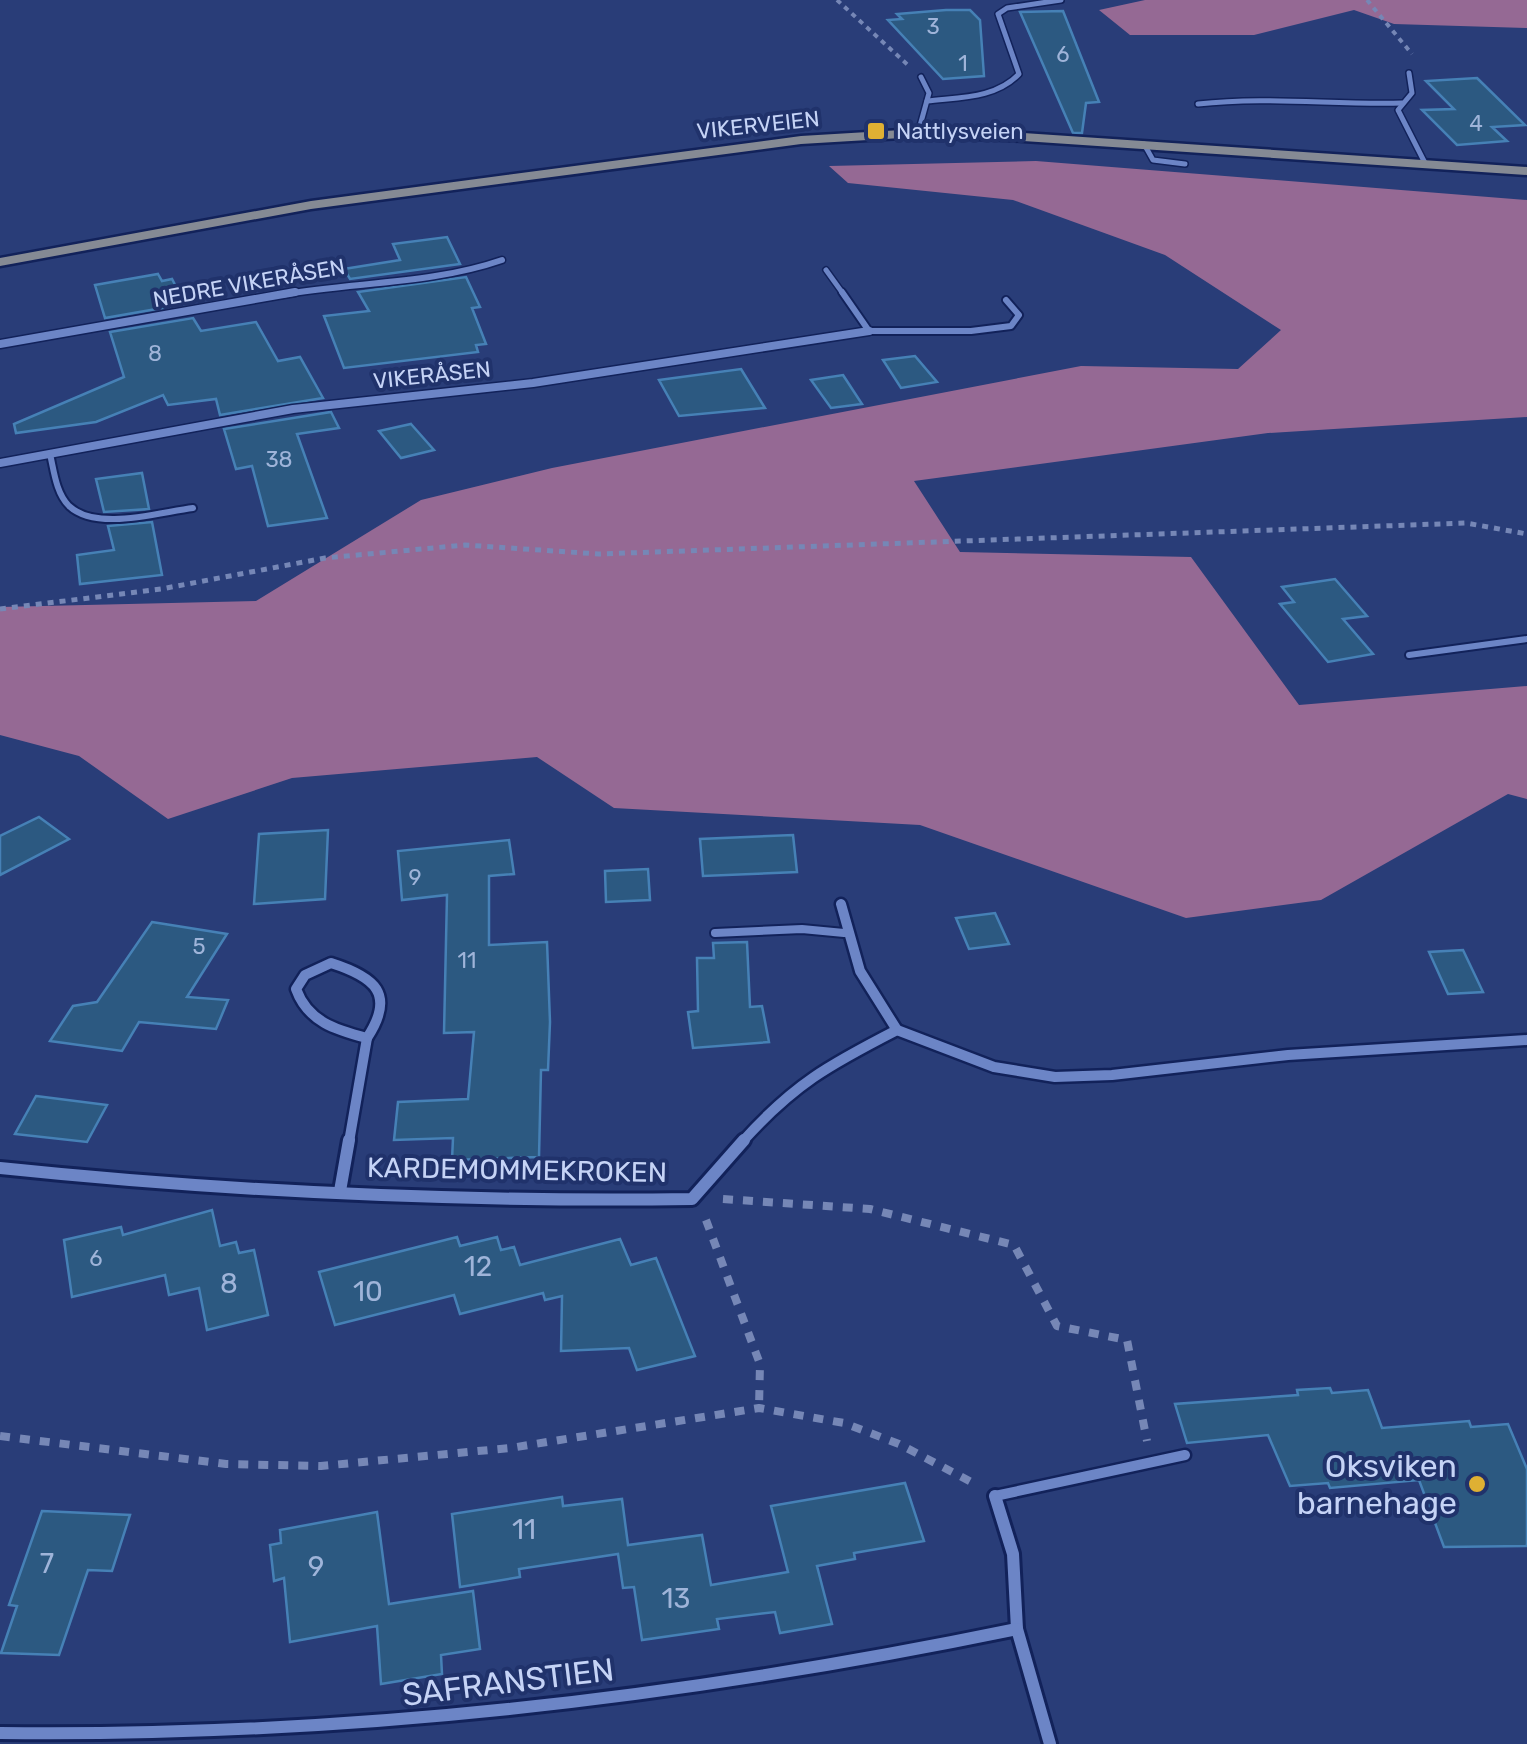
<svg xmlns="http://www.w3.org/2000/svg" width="1527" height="1744" viewBox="0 0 1527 1744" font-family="Rubik,sans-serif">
<rect width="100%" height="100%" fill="#293d78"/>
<!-- forest -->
<g fill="#956994">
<polygon points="1145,0 1527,0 1527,28 1394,24 1354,10 1254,35 1130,35 1099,10"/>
<polygon points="1036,161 1527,200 1527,417 1268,433 914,481 960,552 1191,557 1299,705 1527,686 1527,799 1508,794 1321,900 1186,918 920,825 614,808 537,757 292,778 168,819 79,756 0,735 0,607 256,601 421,500 552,468 1081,366 1238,369 1281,330 1165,255 1013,200 848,183 829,166"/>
</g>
<!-- building -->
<g fill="#2c5981" stroke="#4681b6" stroke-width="2.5">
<polygon points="946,10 970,10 980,20 984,76 943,79 888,20 902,19 897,14"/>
<polygon points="1063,11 1099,102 1086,103 1082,133 1073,133 1020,12"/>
<polygon points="1477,78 1525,125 1492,127 1507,141 1457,145 1422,110 1454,109 1426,81"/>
<polygon points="447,237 460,264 350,279 344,269 400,260 393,244"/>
<polygon points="158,274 162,281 172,279 185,304 105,318 95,285"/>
<polygon points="466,277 480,307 472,308 486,344 476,345 478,352 344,368 324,316 369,311 358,292"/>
<polygon points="193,318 201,331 256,322 278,361 300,357 323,398 220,415 216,399 168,405 163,395 96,422 16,433 14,424 124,377 110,332"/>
<polygon points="915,356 937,382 901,388 883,360"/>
<polygon points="741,369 765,408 679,416 659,380"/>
<polygon points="843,375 862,404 831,408 811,380"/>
<polygon points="331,412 339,428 297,434 327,518 268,526 252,466 236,469 224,429"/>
<polygon points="411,424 434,450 401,458 379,431"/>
<polygon points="142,473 149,509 104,512 96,479"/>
<polygon points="152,522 162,575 80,584 77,555 114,550 108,526"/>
<polygon points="1335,579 1367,616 1343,619 1373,654 1328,662 1280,604 1294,602 1282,587"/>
<polygon points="39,817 69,839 0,875 0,836"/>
<polygon points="328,830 325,899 254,904 259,834"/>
<polygon points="793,835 797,872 703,876 700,839"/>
<polygon points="509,840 514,874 489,876 489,945 547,942 550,1022 548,1070 541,1070 539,1157 452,1160 453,1138 394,1140 398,1102 468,1099 474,1032 444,1033 447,895 402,900 398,851"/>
<polygon points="648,869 650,900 606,902 605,871"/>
<polygon points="995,913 1009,944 969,949 956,918"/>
<polygon points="152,922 227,934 187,997 228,1000 216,1029 139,1022 122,1051 50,1041 73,1006 97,1002"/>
<polygon points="747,942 750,1007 762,1006 769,1042 693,1048 688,1012 698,1011 697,958 714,958 713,943"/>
<polygon points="1463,950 1483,992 1448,994 1429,952"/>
<polygon points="36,1096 107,1105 87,1142 15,1134"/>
<polygon points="212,1210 220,1246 236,1242 239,1253 254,1250 268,1315 207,1330 199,1288 169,1295 165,1275 72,1297 64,1240 121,1227 123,1235"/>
<polygon points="457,1237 460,1246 497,1237 501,1250 514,1247 520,1265 620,1239 631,1265 656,1258 695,1356 637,1370 629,1348 561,1351 562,1296 545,1300 543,1293 460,1314 454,1295 335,1325 319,1272"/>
<polygon points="1330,1388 1332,1393 1368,1390 1382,1428 1469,1421 1471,1427 1508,1424 1527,1469 1527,1546 1444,1547 1419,1480 1330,1488 1328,1483 1290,1486 1268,1435 1187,1443 1175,1404 1298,1395 1297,1390"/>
<polygon points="905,1483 924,1541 854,1553 855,1559 817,1566 832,1624 780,1633 775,1612 717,1619 719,1629 642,1640 634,1587 623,1588 618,1554 519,1569 520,1577 460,1587 452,1514 562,1497 563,1506 622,1499 628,1545 702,1535 711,1585 788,1572 771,1506"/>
<polygon points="42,1511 130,1515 112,1571 88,1570 59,1655 1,1653 17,1606 9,1605"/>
<polygon points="377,1512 389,1604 473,1591 480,1649 441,1655 442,1674 381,1684 377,1626 290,1642 284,1578 274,1581 270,1545 281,1543 280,1530"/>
</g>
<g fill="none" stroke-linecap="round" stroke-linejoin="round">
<!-- lane-far3 casing -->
<g stroke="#12225a" stroke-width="8">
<g id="lane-far3">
<polyline points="1409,73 1412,93 1398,110 1426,165"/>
<path d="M927 101C959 97 995 99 1019 74L998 14 1007 8 1061 0"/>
<path d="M1198 104C1266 96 1333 105 1402 103"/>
<polyline points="918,133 929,93 921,77"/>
<polyline points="1144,144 1153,160 1185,164"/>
<polyline points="826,270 844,295"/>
</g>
</g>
<!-- lane-far2 casing -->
<g stroke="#12225a" stroke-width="10">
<g id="lane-far2">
<polyline points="842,292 869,331 971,331 1011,326 1019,315 1006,300"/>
<path d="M50 454C54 471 56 493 69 506 97 532 160 512 193 508"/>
<polyline points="1409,655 1527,639"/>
</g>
</g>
<!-- lane-far1 casing -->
<g stroke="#12225a" stroke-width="12">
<polyline id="lane-far1" points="715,933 802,929 844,933"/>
</g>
<!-- lane casing -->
<g stroke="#12225a" stroke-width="15">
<polyline id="lane" points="995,1496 1185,1455"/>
</g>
<!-- street-far3 casing -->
<g stroke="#12225a" stroke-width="9">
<path id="street-far3" d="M281 295C354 282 433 284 502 260"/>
</g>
<!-- street-far2 casing -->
<g stroke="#12225a" stroke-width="11">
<g id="street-far2">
<polyline points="0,344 295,292"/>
<polyline points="0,463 293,409 533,383 869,331"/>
</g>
</g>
<!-- street-far1 casing -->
<g stroke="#12225a" stroke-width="15">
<g id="street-far1">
<polyline points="841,904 860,971 897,1030"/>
<path d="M331 963C375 977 396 994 367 1038 336 1030 308 1022 296 989L305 975Z"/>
<polyline points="349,1142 367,1038"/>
<path d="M742 1142C794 1084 829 1065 897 1030L994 1067 1055 1077 1112 1075 1288 1055 1527 1040"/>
</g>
</g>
<!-- street casing -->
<g stroke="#12225a" stroke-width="18">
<g id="street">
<path d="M0 1168C230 1192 461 1202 692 1199L744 1140"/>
<polyline points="340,1191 349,1140"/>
<polyline points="995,1496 1013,1554 1017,1629 1050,1744"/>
<path d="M0 1733C347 1737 677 1699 1017 1629"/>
</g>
</g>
<!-- secondary casing -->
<g stroke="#12225a" stroke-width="5">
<polygon id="secondary" points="918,129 1008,132 1527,167 1527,175 1008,140 918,137 801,144 311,209 0,266 0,258 311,201 801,136"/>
</g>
<!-- path-far2 -->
<g stroke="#7687b6" stroke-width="4" stroke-dasharray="5 5" stroke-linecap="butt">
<polyline points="837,0 909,66"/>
<polyline points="1367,0 1412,54"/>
</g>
<!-- path-far1 -->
<polyline stroke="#7687b6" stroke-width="5" stroke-dasharray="6 6" stroke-linecap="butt" points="0,609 161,589 325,558 465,545 599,554 1466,523 1527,534"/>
<!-- path -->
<g stroke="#7687b6" stroke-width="8" stroke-dasharray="10 10" stroke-linecap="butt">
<polyline points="723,1199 870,1209 1014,1245 1057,1326 1127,1340 1147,1441"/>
<polyline points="706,1220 760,1364 759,1408"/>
<polyline points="0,1436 226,1464 321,1466 510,1448 759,1408 844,1423 899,1444 977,1485"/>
</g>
<!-- lane-far3 -->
<use href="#lane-far3" stroke="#6c85c6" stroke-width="5"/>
<!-- lane-far2 -->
<use href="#lane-far2" stroke="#6c85c6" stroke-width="6"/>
<!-- lane-far1 -->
<use href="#lane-far1" stroke="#6c85c6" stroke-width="8"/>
<!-- lane -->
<use href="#lane" stroke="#6c85c6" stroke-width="10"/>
<!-- street-far3 -->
<use href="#street-far3" stroke="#6c85c6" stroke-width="6"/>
<!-- street-far2 -->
<use href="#street-far2" stroke="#6c85c6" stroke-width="8"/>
<!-- street-far1 -->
<use href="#street-far1" stroke="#6c85c6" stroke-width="10"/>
<!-- street -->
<use href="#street" stroke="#6c85c6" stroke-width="12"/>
<!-- secondary -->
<use href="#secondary" fill="#858a94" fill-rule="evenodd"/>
</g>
<!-- markers -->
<g fill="#dfb033" stroke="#20326b" stroke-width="4">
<rect x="866" y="121" width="20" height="20" rx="5"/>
<circle cx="1477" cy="1484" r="10"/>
</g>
<g text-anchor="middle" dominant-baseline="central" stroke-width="8" stroke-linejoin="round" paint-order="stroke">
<!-- number labels -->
<g font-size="22" fill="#9fb4d9">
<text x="933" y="26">3</text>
<text x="1063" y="54">6</text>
<text x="963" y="63">1</text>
<text x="1476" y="123">4</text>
<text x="155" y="353">8</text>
<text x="279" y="459">38</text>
<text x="415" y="877">9</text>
<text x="199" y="946">5</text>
<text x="467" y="960">11</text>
<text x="96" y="1258">6</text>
</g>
<!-- far-street labels -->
<g font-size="22" fill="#c5d3f6" stroke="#20326b">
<text transform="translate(758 125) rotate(-6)">VIKERVEIEN</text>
<text transform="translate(249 283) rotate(-10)">NEDRE VIKERÅSEN</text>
<text transform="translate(432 375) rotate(-6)">VIKERÅSEN</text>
</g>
<!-- far-poi labels -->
<g font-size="22" fill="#c5d3f6" stroke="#20326b" text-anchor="start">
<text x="896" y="131">Nattlysveien</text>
</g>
<!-- street labels -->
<g font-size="28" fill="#c5d3f6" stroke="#20326b">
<text transform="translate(517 1170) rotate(1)">KARDEMOMMEKROKEN</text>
</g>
<!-- near-number labels -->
<g font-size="28" fill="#9fb4d9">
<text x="478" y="1266">12</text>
<text x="229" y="1283">8</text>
<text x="368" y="1291">10</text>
<text x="524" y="1529">11</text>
<text x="47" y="1563">7</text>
<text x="316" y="1566">9</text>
<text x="676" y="1598">13</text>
</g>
<!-- near-poi labels -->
<g font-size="32" fill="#c5d3f6" stroke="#20326b" text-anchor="end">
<text x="1457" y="1466">Oksviken<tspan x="1457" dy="37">barnehage</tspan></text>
</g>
<!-- near-street labels -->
<g font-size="32" fill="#c5d3f6" stroke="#20326b">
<text transform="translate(508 1682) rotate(-7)">SAFRANSTIEN</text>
</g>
</g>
</svg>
